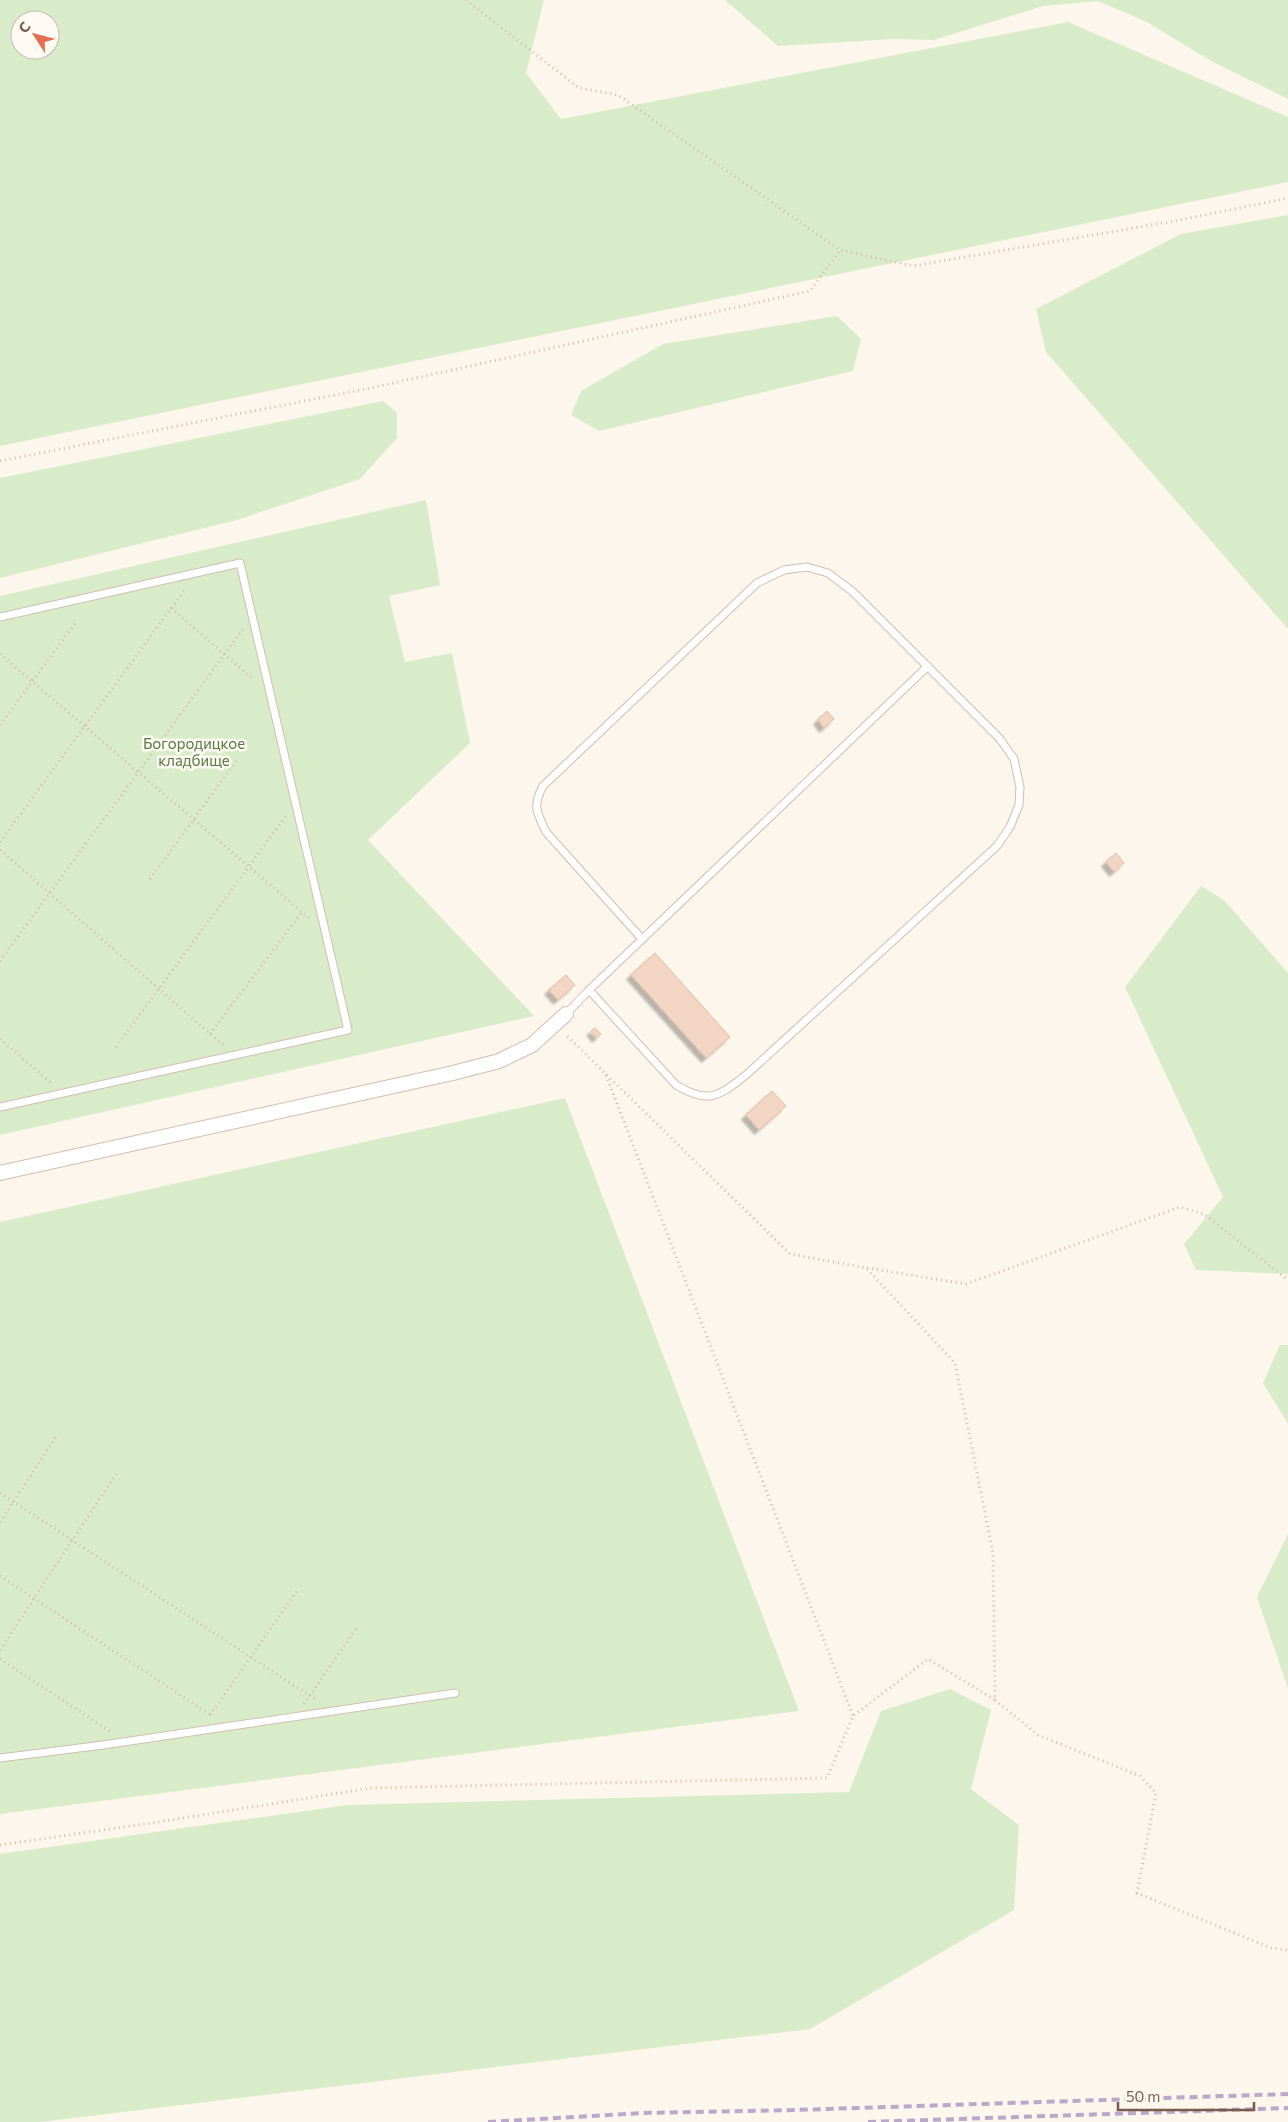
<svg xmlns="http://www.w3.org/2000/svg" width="1288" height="2122" viewBox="0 0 1288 2122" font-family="Commissioner,sans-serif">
<defs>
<filter id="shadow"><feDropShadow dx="-4.5" dy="4.5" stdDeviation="1" flood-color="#0004"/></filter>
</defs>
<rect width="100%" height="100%" fill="#fdf6ec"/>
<!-- green -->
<g fill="#d8ecc9" fill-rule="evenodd">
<path d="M0 0H544L526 73 561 119 1068 22 1288 117V182L0 446ZM20 20H50V50H20Z"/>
<polygon points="725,0 1288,0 1288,99 1211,61 1147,22 1098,1 1043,6 934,40 894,39 778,46"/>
<polygon points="1288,215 1288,629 1046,352 1036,309 1181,234"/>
<polygon points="837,316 861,339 853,371 599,431 571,415 581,391 663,344"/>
<polygon points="383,401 397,413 397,438 360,479 237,520 0,578 0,478"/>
<polygon points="426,500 440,585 389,596 405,662 452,653 470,743 368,840 534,1016 0,1135 0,596"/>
<polygon points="1201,886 1224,900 1288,973 1288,1274 1196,1270 1184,1244 1223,1197 1125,987"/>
<polygon points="565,1098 799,1711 0,1814 0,1222"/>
<polygon points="1280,1345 1288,1345 1288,1424 1263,1383"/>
<polygon points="1288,1534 1288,1689 1257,1597"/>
<polygon points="950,1689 991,1710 971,1789 1019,1825 1014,1910 810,2029 40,2122 0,2122 0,1854 347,1805 849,1792 881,1711"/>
</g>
<!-- building -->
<g fill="#f3d5c3" stroke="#e6bba3" filter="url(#shadow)">
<polygon points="827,711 834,719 824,728 818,720"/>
<polygon points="1116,853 1124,863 1114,872 1106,862"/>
<polygon points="655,953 730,1037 706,1058 631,975"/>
<polygon points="566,975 575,985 558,1000 549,990"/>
<polygon points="595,1028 601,1034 597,1038 591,1031"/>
<polygon points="772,1091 786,1106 759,1130 746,1115"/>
</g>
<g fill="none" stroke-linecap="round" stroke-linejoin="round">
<!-- lane casing -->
<g stroke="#d1beb0" stroke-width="9">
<g id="lane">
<polyline points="0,617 240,563 348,1030 0,1107"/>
<path d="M589 990 676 1085C709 1105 719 1096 746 1075L997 846 1010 827 1019 805 1020 787 1014 759 1000 739 852 591 828 573 807 567 784 570 757 583 543 786C532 806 537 813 546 832L642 939"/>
<polyline points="566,1014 589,990 928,666"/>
<polyline points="0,1758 103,1745 455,1693"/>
</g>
</g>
<!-- street casing -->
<g stroke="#d1beb0" stroke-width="16">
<polyline id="street" points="0,1173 453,1073 499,1061 532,1045 566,1014"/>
</g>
<!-- path -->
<g stroke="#d9b8a5" stroke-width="3" stroke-dasharray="1 4" stroke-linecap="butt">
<polyline points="466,0 579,88 618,95 840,250"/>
<polyline points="0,461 375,387 810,291 840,250 913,266 1180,220 1288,198"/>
<polyline points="171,608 254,680"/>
<polyline points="0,654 309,918"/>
<polyline points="0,725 77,621"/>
<polyline points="0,842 186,588"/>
<polyline points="0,850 223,1045"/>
<polyline points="150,879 237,760"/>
<polyline points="0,961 243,629"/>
<polyline points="210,1034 302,912"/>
<polyline points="0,1039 51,1083"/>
<polyline points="116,1047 286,816"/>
<polyline points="606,1075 853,1716"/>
<polyline points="867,1268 966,1284 1180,1207 1204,1214 1288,1280"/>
<polyline points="0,1493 318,1701"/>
<polyline points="0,1522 56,1437"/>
<polyline points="0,1576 212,1716"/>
<polyline points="0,1650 116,1474"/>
<polyline points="0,1659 111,1732"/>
<polyline points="995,1700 1038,1735 1140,1776 1156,1793 1137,1893 1271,1948 1288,1950"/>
<polyline points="304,1704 356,1629"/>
<polyline points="210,1715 297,1591"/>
<polyline points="0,1845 165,1821 370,1788 827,1778 853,1716 928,1659 995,1700 993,1553 955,1363 866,1268 790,1254 565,1034"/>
</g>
<!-- lane -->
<use href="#lane" stroke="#fff" stroke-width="7"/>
<!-- street -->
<use href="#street" stroke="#fff" stroke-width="14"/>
<!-- rail -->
<g stroke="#b9a8c9" stroke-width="4" stroke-dasharray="8 5" stroke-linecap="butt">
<polyline points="488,2122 643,2113 795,2110 1288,2094"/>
<polyline points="868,2122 1288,2108"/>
</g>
</g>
<g text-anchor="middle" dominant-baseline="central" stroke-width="5" stroke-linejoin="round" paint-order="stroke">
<!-- park labels -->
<g font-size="15" fill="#537a41" stroke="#fffaf3">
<text x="194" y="743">Богородицкое<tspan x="194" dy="17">кладбище</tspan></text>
</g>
</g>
<!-- north arrow -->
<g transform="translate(35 35) rotate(306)"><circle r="24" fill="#fffaf3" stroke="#cabbb1"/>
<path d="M0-4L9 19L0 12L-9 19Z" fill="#e76f51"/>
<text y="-8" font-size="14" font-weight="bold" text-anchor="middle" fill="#7a5c4d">С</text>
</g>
<!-- scale -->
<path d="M1118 2102v8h136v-8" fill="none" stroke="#7a5c4d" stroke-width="2.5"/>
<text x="1126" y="2102" font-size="15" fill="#7a5c4d" stroke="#fffaf3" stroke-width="4" paint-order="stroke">50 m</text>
</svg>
